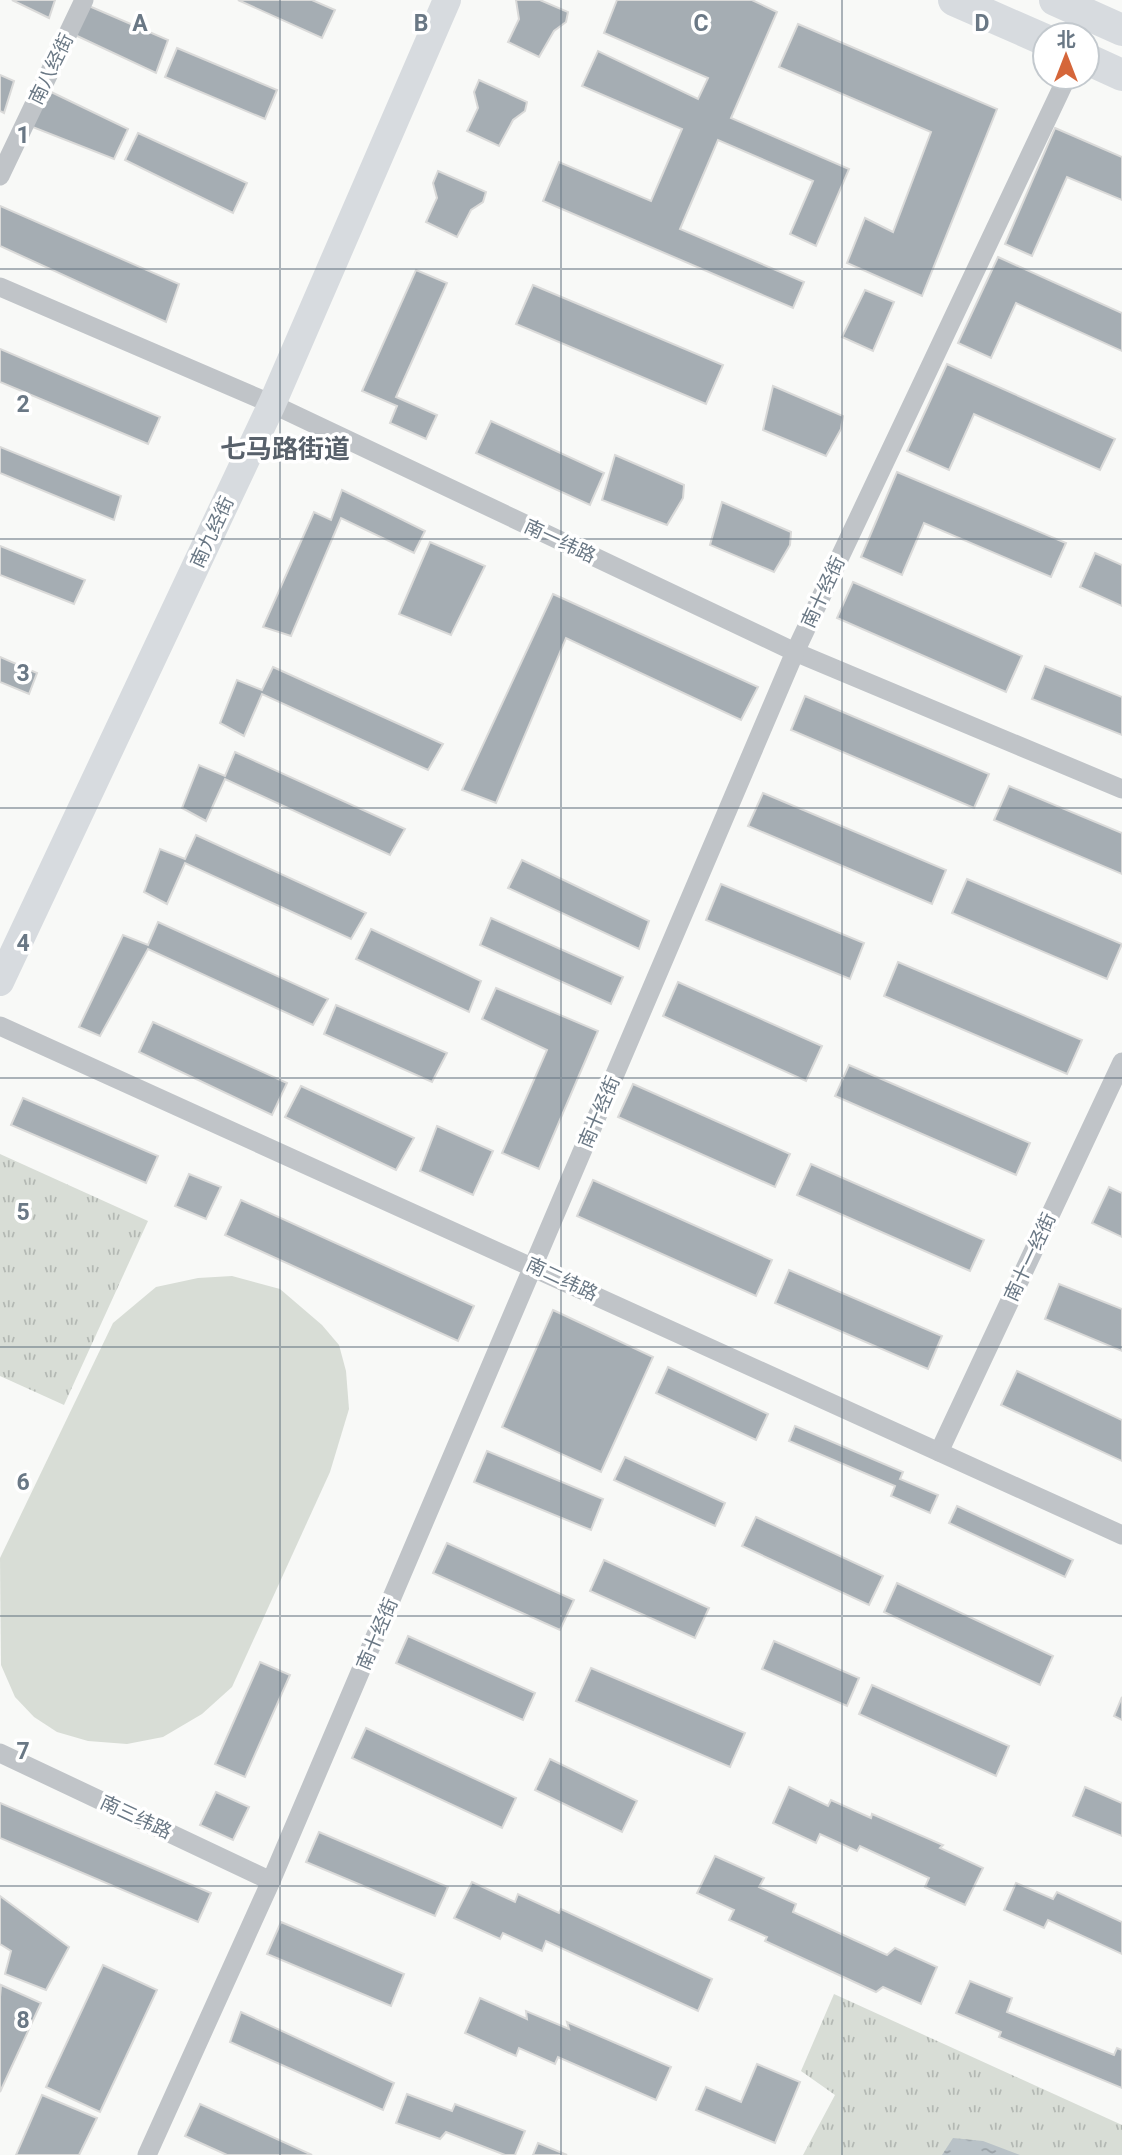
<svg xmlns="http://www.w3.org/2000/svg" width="1122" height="2155" viewBox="0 0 1122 2155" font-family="Roboto,'Noto Sans SC',sans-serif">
<defs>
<pattern id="park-tufts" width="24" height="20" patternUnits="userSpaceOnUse" patternTransform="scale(1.75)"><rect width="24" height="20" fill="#d8ddd6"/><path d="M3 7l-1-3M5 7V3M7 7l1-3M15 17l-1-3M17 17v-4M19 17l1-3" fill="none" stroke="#b3b8b3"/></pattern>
<pattern id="water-ripples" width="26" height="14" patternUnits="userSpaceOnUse" patternTransform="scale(1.75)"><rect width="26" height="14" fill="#b9c2c7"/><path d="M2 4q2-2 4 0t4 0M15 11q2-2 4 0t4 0" fill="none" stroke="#9aa2a7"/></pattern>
</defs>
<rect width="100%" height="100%" fill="#f8f9f7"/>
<!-- grass -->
<polygon fill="#d8ddd6" points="232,1276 280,1289 322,1325 339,1345 346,1371 349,1409 330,1472 232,1687 202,1714 163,1737 127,1744 88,1741 57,1732 34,1717 15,1697 1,1665 0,1558 113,1323 156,1287 198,1278"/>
<!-- park -->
<g fill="url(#park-tufts)">
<polygon points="0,1154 148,1221 64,1405 0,1376"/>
<polygon points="834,1994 1122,2125 1122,2155 803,2155 835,2095 801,2071"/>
</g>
<!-- water -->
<polygon fill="url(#water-ripples)" points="953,2138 983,2141 1020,2155 942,2155"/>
<!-- building -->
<g fill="#a5adb3" stroke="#dadad9" stroke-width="2">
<polygon points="12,0 55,0 49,18"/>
<polygon points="238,0 312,0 335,10 322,38"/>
<polygon points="516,0 540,0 568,12 566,22 554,31 539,57 508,42 519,19"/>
<polygon points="617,0 752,0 777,12 731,118 849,169 816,246 790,234 813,181 718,140 680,229 804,282 793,308 543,201 559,162 651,201 682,129 582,86 598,51 698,99 708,78 604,33"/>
<polygon points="89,6 168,40 156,73 75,35"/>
<polygon points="798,24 997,109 922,296 847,263 865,218 893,232 931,132 779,67"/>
<polygon points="177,48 277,90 265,119 165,77"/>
<polygon points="0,75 14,81 4,113 0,111"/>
<polygon points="479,80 527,102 525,111 513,120 499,146 467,131 478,108 474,92"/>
<polygon points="47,90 128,129 114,159 30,126"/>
<polygon points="1055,128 1122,157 1122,200 1067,177 1032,256 1005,244"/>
<polygon points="138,133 247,183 233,213 125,160"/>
<polygon points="438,171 486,192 483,202 471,210 457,237 426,222 437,198 433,183"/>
<polygon points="0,206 179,284 166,322 0,246"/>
<polygon points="998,257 1122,313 1122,351 1016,303 991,358 958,343"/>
<polygon points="416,270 447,283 396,397 437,415 426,439 390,423 397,406 362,391"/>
<polygon points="533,285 723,365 706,404 516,324"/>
<polygon points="865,290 894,302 873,351 842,337"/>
<polygon points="0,349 160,417 148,444 0,382"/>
<polygon points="947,364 1115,439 1100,470 974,414 949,470 907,451"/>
<polygon points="773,386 843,416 841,429 826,456 763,430"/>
<polygon points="491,421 604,473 590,505 476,453"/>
<polygon points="0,447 121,496 114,520 0,473"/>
<polygon points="615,455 684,485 683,498 667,525 602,500"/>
<polygon points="897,472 1066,543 1051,577 924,523 902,575 861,557"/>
<polygon points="342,490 425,531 414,553 341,518 291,636 263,627 314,512 331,520"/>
<polygon points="722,502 791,532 790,545 774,572 710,545"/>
<polygon points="430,542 485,566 451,635 399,614"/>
<polygon points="0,546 85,580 74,604 0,575"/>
<polygon points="1095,553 1122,565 1122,606 1080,587"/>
<polygon points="853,582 1022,656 1006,692 837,618"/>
<polygon points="553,594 758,687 741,720 566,638 496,803 462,790"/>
<polygon points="0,657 37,673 29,694 0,682"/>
<polygon points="1045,666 1122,697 1122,735 1032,699"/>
<polygon points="273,667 443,744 428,770 262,694 244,736 220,723 237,680 262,690"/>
<polygon points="805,696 989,774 974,808 791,730"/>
<polygon points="235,752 405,829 390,855 225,779 206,821 182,808 199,765 225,776"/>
<polygon points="1009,786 1122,833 1122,874 994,820"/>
<polygon points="763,793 946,870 932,904 748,826"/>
<polygon points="196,835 366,913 351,939 185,863 167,904 144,892 160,849 185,859"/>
<polygon points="522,860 649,921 639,949 508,888"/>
<polygon points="967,879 1122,944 1107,979 952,913"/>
<polygon points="721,884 864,943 850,979 706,920"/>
<polygon points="491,918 623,977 611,1004 480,945"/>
<polygon points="158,922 328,999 313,1025 148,949 100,1036 79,1027 123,935 148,945"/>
<polygon points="371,929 481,981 469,1012 356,959"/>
<polygon points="898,962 1082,1040 1067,1074 884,996"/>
<polygon points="678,982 822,1046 806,1081 663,1016"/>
<polygon points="496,988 598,1031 539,1169 502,1153 547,1050 482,1019"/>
<polygon points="336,1005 447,1053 432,1082 324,1034"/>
<polygon points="153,1022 287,1083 272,1115 139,1052"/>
<polygon points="849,1065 1030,1143 1016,1175 835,1096"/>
<polygon points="633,1084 790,1154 775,1187 618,1117"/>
<polygon points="301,1086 414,1138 396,1170 285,1117"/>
<polygon points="23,1098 158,1156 146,1183 11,1125"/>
<polygon points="437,1126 493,1151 473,1195 420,1171"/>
<polygon points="811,1164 984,1240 970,1271 797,1195"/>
<polygon points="189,1174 221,1187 206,1219 175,1206"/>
<polygon points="593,1180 772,1260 756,1296 577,1216"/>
<polygon points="1109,1187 1122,1193 1122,1237 1092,1223"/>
<polygon points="241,1200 474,1306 458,1341 225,1235"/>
<polygon points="789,1270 942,1336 928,1369 775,1303"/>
<polygon points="1059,1284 1122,1309 1122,1351 1045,1319"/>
<polygon points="553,1310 653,1357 601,1472 502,1427"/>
<polygon points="668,1367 768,1414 756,1440 656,1393"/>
<polygon points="1017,1371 1122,1420 1122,1461 1001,1405"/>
<polygon points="795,1426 903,1472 900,1479 938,1495 930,1513 891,1496 895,1486 789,1441"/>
<polygon points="487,1451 603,1499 591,1530 474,1482"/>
<polygon points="625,1457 725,1503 715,1526 614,1480"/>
<polygon points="957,1506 1073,1560 1065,1577 949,1523"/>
<polygon points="756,1517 883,1576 869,1605 742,1546"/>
<polygon points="447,1543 574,1600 560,1630 433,1573"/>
<polygon points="604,1560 709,1608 695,1638 590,1591"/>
<polygon points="897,1583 1053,1656 1040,1685 884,1612"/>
<polygon points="408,1636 535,1693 523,1720 396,1663"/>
<polygon points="774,1641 859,1678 847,1706 762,1669"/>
<polygon points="260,1662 290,1675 245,1777 215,1764"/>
<polygon points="591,1668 745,1733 730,1767 576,1701"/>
<polygon points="872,1685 1009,1746 996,1776 859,1714"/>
<polygon points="1122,1697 1122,1720 1114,1716"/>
<polygon points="366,1728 516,1798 502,1828 352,1758"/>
<polygon points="550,1759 637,1801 622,1832 535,1790"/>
<polygon points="789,1787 828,1806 831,1800 871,1818 872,1814 943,1845 940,1848 983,1868 965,1905 925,1887 929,1878 860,1846 857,1851 820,1834 816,1843 773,1823"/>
<polygon points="1085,1787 1122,1803 1122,1836 1073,1816"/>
<polygon points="216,1792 249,1807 233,1840 200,1825"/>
<polygon points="0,1803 211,1893 198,1922 0,1838"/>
<polygon points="319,1832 448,1887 435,1916 306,1862"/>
<polygon points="715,1856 764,1878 759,1887 796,1904 793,1912 887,1955 895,1948 937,1967 921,2004 883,1987 876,1992 765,1941 767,1937 729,1920 734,1910 697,1893"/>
<polygon points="472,1882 515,1902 518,1894 559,1913 561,1909 712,1979 698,2011 546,1941 542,1951 503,1933 500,1939 454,1918"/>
<polygon points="1016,1883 1053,1899 1057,1892 1122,1922 1122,1954 1048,1920 1044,1928 1004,1910"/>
<polygon points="0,1896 69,1947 46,1990 5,1974 11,1951 0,1944"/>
<polygon points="281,1922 404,1974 391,2006 267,1954"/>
<polygon points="103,1965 157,1990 100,2112 46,2087"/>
<polygon points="970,1981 1012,1998 1007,2012 1114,2055 1117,2048 1122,2050 1122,2088 999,2037 1001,2032 956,2013"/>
<polygon points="1,1985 41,2003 0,2092 0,1997"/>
<polygon points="480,1998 527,2019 526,2011 569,2029 567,2022 671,2067 656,2100 558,2057 555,2064 519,2048 516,2056 465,2033"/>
<polygon points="241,2012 394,2083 383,2110 230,2042"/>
<polygon points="757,2064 800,2082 775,2143 696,2110 706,2087 741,2102"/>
<polygon points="407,2094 452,2111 455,2104 525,2131 515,2155 505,2155 446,2132 440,2139 396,2123"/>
<polygon points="42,2095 97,2118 79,2155 16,2155"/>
<polygon points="200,2104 312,2155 227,2155 185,2136"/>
<polygon points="538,2143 567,2155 533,2155"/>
</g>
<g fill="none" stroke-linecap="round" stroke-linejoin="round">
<!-- street -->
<g stroke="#c0c4c8" stroke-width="19">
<polyline points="0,176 84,0"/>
<polyline points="0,287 272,404 795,652 1122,789"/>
<polyline points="0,1026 1122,1535"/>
<polyline points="939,1452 1122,1062"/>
<polyline points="0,1753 271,1881"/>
<polyline points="147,2155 271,1881 795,652 1067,77"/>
</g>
<!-- secondary -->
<polyline stroke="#d7dbdf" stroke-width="28" points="0,982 272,404 447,0"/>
<!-- primary -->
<g stroke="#d7dbdf" stroke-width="32">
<polyline points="954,0 1045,40"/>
<polyline points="1055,0 1122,30"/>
<polyline points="1087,59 1122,75"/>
</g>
</g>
<!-- grid -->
<path fill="none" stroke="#6a7885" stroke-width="2" stroke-opacity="0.55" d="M280 0V2155M561 0V2155M842 0V2155M0 269H1122M0 539H1122M0 808H1122M0 1078H1122M0 1347H1122M0 1616H1122M0 1886H1122"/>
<g text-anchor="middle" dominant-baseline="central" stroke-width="7" stroke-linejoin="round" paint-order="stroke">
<!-- street labels -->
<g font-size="19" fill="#6a7885" stroke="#fff">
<text transform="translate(51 69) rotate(-64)">南八经街</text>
<text transform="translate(212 532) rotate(-65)">南九经街</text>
<text transform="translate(560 541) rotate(25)">南一纬路</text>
<text transform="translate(823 592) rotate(-65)">南十经街</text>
<text transform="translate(599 1112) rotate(-67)">南十经街</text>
<text transform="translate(1030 1257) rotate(-65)">南十一经街</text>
<text transform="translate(562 1279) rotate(25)">南二纬路</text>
<text transform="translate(377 1634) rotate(-67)">南十经街</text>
<text transform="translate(136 1817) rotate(25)">南三纬路</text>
</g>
<!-- district labels -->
<g font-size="26" font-weight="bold" fill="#58616b" stroke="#fff">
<text x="285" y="449">七马路街道</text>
</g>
</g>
<g font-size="23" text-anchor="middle" font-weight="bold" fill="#6a7885" stroke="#fff" stroke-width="7" stroke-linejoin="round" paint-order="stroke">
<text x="140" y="31">A</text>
<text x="421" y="31">B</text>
<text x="701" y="31">C</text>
<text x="982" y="31">D</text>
<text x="23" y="143">1</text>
<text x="23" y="412">2</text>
<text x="23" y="681">3</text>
<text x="23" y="951">4</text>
<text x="23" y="1220">5</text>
<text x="23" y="1490">6</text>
<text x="23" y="1759">7</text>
<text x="23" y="2028">8</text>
</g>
<!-- north arrow -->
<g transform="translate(1066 56)"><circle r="33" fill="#ffffff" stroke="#c3c9ce" stroke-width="2"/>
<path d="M0-5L12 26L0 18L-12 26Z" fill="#d5663a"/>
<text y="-10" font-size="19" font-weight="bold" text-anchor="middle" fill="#6a7885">北</text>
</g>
</svg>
